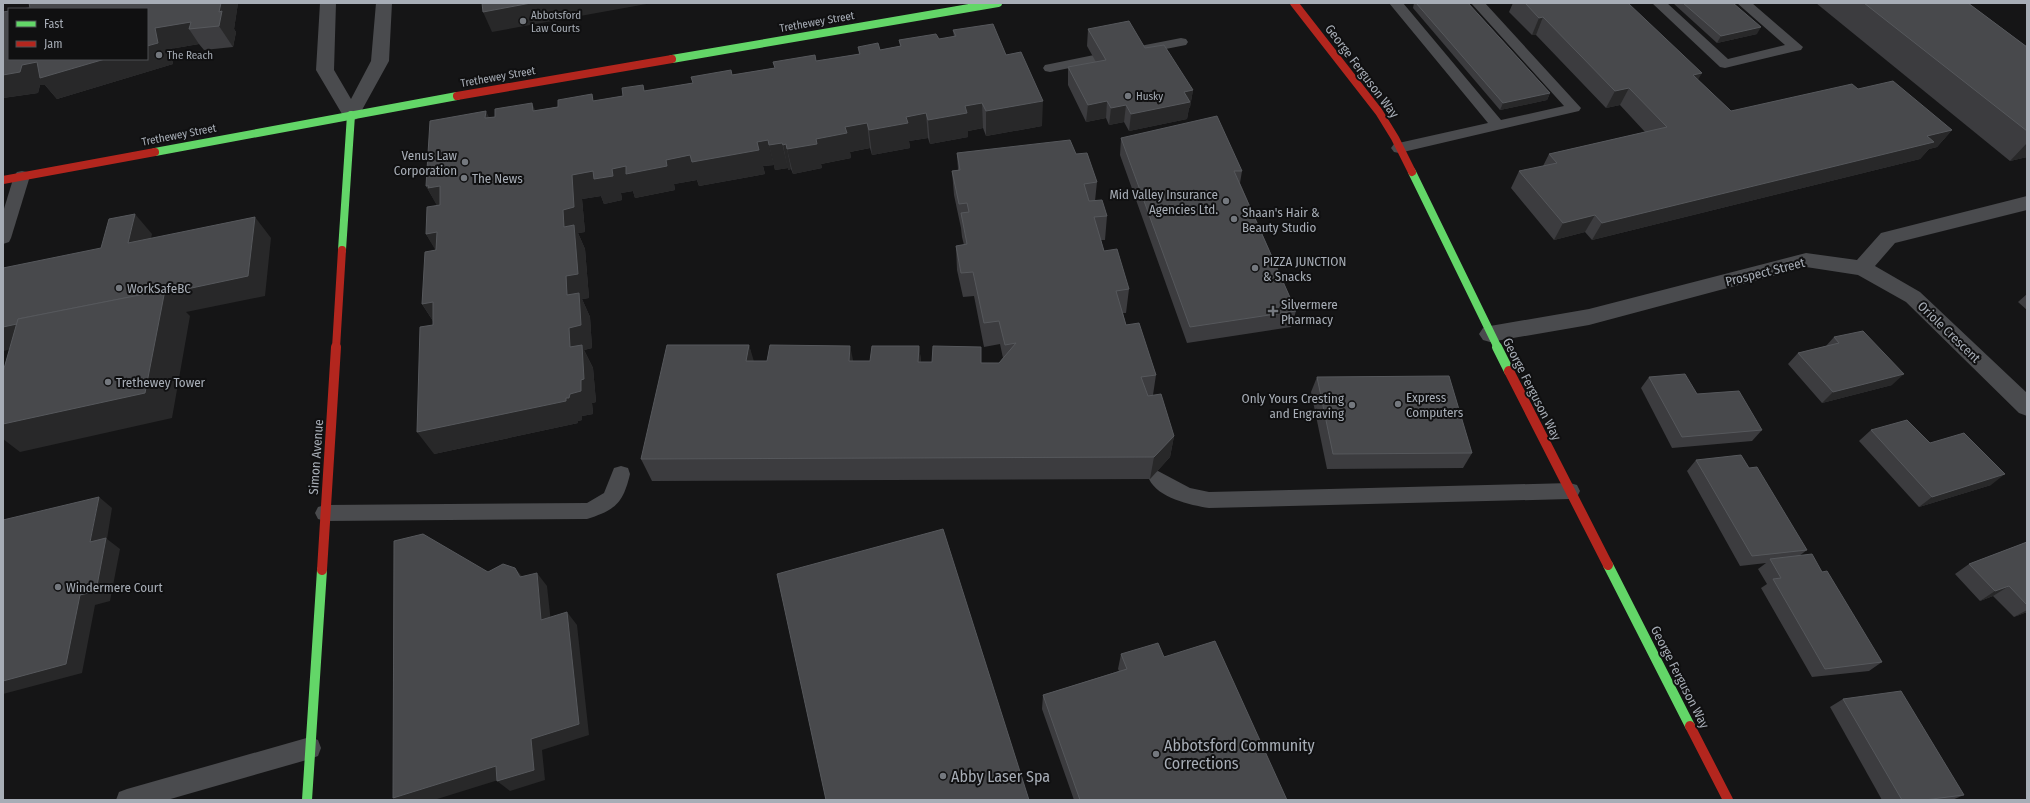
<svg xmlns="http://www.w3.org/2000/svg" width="2030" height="803" viewBox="0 0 2030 803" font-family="'Fira Sans Condensed',sans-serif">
<rect width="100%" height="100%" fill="#151516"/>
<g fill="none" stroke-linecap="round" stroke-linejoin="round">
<!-- lane -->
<g fill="#4a4b4e" fill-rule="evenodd">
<polygon points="1389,3 1403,3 1501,120 1564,106 1471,3 1485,3 1581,108 1579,111 1399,153 1394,152 1391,148 1394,144 1488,123"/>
<polygon points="1652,3 1667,3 1728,59 1785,45 1737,3 1752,3 1803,47 1801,50 1796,51 1725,68 1720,67"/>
<polygon points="1181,38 1186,39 1188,42 1186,45 1140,54 1135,53 1133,50 1135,47 1140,46"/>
<polygon points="1094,55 1099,56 1101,59 1099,62 1050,72 1045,71 1043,68 1045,65"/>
<polygon points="22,171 27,172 30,176 11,238 9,242 3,244 3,212 14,176 17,172"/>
<path d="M621 466 628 468 630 474C623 504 615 510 587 519L325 521 318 519 315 513 318 507 325 505 587 503 604 493 614 468Z"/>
<path d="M1158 471 1190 488 1209 492 1570 483 1577 485 1580 491 1577 497 1570 499 1209 508C1190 505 1158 498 1149 479L1151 473Z"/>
<polygon points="310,737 318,740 321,748 318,756 310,759 167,800 116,800 119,792 127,789"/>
</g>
<!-- street -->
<g fill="#4a4b4e" fill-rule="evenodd">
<polygon points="320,3 336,3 334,70 351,99 371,61 376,3 392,3 389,61 357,119 351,121 345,119 316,70"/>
<polygon points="2027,196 2027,210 1895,243 1875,266 1920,292 2027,393 2027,416 2019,413 1906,302 1858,275 1806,267 1589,325 1490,342 1483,340 1479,334 1483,328 1490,326 1589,309 1806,253 1857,260 1881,233"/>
</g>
<!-- fast-far1 -->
<g stroke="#63d668" stroke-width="8">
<polyline points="672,59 998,3"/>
<polyline points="155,152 457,96"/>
<polyline points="1412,172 1498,348"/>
<polyline points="342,250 351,115"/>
</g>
<!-- fast -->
<g stroke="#63d668" stroke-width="10">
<polyline points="1497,347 1509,371"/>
<polyline points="1608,565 1690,726"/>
<polyline points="307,800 322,570"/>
</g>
<!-- jam-far1 -->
<g stroke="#b3261e" stroke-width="8">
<polyline points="1294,3 1379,112 1395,138 1412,172"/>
<polyline points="457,96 672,59"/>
<polyline points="3,180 155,152"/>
<polyline points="336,348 342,250"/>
</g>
<!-- jam -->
<g stroke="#b3261e" stroke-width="10">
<polyline points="1509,371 1608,565"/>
<polyline points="322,570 336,347"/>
<polyline points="1690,726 1728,800"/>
</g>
</g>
<!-- wall -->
<g fill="#3c3c3f">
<polygon points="29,3 238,3 234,29 236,32 233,47 204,50 199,44 170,49 173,64 57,99 45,85 40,85 38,93 3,98 3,12 30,8"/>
<polygon points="1414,3 1468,3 1550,93 1547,100 1500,110 1413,8"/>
<polygon points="1513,3 1628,3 1698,80 1731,111 1858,89 1952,130 1937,147 1929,149 1920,159 1592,240 1585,232 1554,240 1511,188 1519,171 1543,166 1549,154 1645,132 1620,105 1606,108 1536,35 1532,35 1509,12"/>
<polygon points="1673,3 1733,3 1757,34 1717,43"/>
<polygon points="1816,3 1968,3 2027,47 2027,157 2010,161"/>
<polygon points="1088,29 1145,48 1193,90 1190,107 1189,108 1187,119 1129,131 1124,122 1109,125 1106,118 1086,122 1068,85 1068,67 1096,62 1087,46"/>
<polygon points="953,30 1006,55 1042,126 986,136 983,128 968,131 968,137 930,144 928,138 909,141 910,148 872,155 870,148 850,152 851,158 821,164 822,168 793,174 791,169 788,170 788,168 775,170 774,165 763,166 765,174 699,186 697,180 674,184 675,190 635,198 633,191 621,193 622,200 604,204 601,196 582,199 585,232 578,233 585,249 589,298 582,299 590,317 592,348 584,350 593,368 596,402 592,403 593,414 582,416 582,420 578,421 578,423 434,454 433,321 422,304 436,250 426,234 437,205 426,186 489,118 623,96 645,91 693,83 732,75 859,54 858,47 880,50 900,46 899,40 939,39 954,37"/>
<polygon points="1121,138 1242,171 1240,183 1296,311 1291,327 1187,343 1120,155"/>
<polygon points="957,153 1076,154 1097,182 1095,201 1107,216 1105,240 1101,240 1104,251 1129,289 1126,313 1123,313 1126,325 1156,375 1153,395 1174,436 1170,457 1150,479 652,481 641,459 749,345 753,361 870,361 919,346 921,362 999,363 1003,358 1000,344 984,347 974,296 963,297 957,270 956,246 964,245 962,237 961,228 954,195 952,171 958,170"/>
<polygon points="2027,294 2027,310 2018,302"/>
<polygon points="1834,337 1892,385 1822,403 1788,364 1798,353 1826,346"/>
<polygon points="1317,377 1472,453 1463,468 1327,469 1311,392"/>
<polygon points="1649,377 1762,430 1752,441 1672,448 1641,388"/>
<polygon points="1871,430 1930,443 1991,485 1919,507 1859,441"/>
<polygon points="1696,460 1749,468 1807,550 1799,556 1822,572 1882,662 1869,671 1812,677 1761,588 1767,584 1758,569 1766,563 1740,566 1687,471"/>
<polygon points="2027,542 2027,612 2014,617 1993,596 1980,601 1955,574 1969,564"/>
<polygon points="1121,654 1164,657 1287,800 1074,800 1042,709 1043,695 1119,671 1118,669"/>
<polygon points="1843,699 1964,795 1952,800 1882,800 1830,707"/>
</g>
<!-- shaded-wall -->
<g fill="#282829">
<polygon points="221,3 238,3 234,29 236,32 233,47 219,26 219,12"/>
<polygon points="531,3 652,3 492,32 483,12"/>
<polygon points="1543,17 1536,35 1532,35 1539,18"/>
<polygon points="191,22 189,29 199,44 170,49 173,64 57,99 45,85 40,85 38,93 3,98 3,75 22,65 37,62 105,59 147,59 147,46 155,28"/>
<polygon points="1761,27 1757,34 1717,43 1721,36"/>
<polygon points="1702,73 1692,90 1693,75"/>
<polygon points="1629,88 1620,105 1606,108 1615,91"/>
<polygon points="1193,90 1190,107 1189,108 1187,119 1129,131 1131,114 1184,92"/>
<polygon points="1550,93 1547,100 1500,110 1503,103"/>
<polygon points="1043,101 1042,126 986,136 986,111"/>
<polygon points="1107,101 1106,118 1086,122 1088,105"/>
<polygon points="532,103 543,128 533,111"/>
<polygon points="982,103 983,128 968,131 968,137 930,144 928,120 965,106"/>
<polygon points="1126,105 1124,122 1109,125 1111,108"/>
<polygon points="486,111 498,136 485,118"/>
<polygon points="926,113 928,138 909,141 910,148 872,155 869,130 906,117"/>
<polygon points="867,123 870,148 850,152 851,158 821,164 822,168 793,174 787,149 845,127"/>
<polygon points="1952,130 1937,147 1929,149 1920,159 1592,240 1602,223 1927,136"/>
<polygon points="768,140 774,165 763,166 765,174 699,186 697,180 674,184 675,190 635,198 633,191 621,193 622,200 604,204 601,196 582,199 585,232 578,233 585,249 589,298 582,299 590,317 592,348 584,350 593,368 596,402 592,403 593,414 582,416 582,420 578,421 578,423 434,454 417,432 570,347 563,210 572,175 666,160"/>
<polygon points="782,143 788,168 775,170 769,145"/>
<polygon points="2027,143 2027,157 2010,161"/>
<polygon points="786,144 791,169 788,170 783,145"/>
<polygon points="426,186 440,186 440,211"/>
<polygon points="135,214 152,234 146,263 128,243"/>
<polygon points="1595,215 1585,232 1554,240 1563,223"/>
<polygon points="255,217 271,238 265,296 186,312 190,316 172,418 20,452 3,439 3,424 160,318 3,351 3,327"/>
<polygon points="437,232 440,258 426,234"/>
<polygon points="433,302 437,327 422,304"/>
<polygon points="749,345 756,368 746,361"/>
<polygon points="850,346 855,369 849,361"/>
<polygon points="919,346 922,369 918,362"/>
<polygon points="1904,374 1892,385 1822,403 1833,392"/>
<polygon points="1174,436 1170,457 1150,479 1154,457"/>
<polygon points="2005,474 1991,485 1919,507 1932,497"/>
<polygon points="99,497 112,508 107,539 120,549 110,601 95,605 82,673 3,694 3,681 80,595"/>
<polygon points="515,568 526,581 520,577"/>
<polygon points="537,573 547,586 552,632 541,620"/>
<polygon points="2009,586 1993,596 1980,601 1995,591"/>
<polygon points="2027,610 2027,612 2014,617"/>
<polygon points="567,612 577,625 589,735 542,750 545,780 510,791 497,781 531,739"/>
<polygon points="496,766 508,777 434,800 395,800 393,798"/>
</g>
<!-- building -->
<g fill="#48494c" stroke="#56585c">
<polygon points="29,3 221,3 219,12 222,11 219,26 189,29 191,22 155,28 158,43 147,46 147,9 21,9 30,8"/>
<polygon points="482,3 531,3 483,12"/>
<polygon points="1416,3 1468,3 1550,93 1503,103"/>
<polygon points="1525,3 1628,3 1702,73 1693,75 1731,111 1852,84 1858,89 1893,81 1952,130 1927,136 1934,142 1602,223 1595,215 1563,223 1519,171 1557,163 1549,154 1667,127 1629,88 1615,91 1543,17 1539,18"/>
<polygon points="1683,3 1733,3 1761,27 1721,36"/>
<polygon points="1864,3 1968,3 2027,47 2027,131"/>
<polygon points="9,11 9,59 105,59 40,78 37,62 22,65 20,72 3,75 3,12"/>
<polygon points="1129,21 1145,48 1164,45 1193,90 1184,92 1190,102 1131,114 1126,105 1111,108 1107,101 1088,105 1068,67 1106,60 1088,29"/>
<polygon points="993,24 1006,55 1021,52 1043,101 986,111 982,103 965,106 967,113 928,120 926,113 906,117 908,123 869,130 867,123 845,127 847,133 816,139 817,144 787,149 786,144 783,145 782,143 769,145 768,140 757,142 759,150 692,162 690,155 666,160 667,166 626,174 626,166 612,169 613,176 594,179 593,171 572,175 574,207 563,210 564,227 574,225 578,274 566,276 567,295 579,293 581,325 569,328 570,347 582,345 584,379 581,380 581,391 570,394 569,398 566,398 566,401 417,432 420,327 433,325 433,302 422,304 425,252 436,250 437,232 426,234 427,207 440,205 440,186 428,188 429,186 426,186 430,121 486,111 485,118 495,117 495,109 532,103 533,111 558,107 558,100 592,94 593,101 623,96 622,88 643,85 644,91 693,83 691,77 731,70 732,75 775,68 773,62 815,55 816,61 860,54 858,47 878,43 880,50 901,46 899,40 936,34 939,39 956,36 953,30"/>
<polygon points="1217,116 1242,171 1234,171 1296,311 1190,327 1121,138"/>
<polygon points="1070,140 1076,154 1087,153 1097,182 1084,184 1089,201 1102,200 1107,216 1094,217 1104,251 1117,249 1129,289 1116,291 1126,325 1139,323 1156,375 1141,377 1148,396 1161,394 1174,436 1154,457 641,459 667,345 749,345 746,361 767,361 770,345 850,346 849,361 870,361 872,346 919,346 918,362 932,362 933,346 981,347 981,363 999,363 1016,343 1005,345 999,321 984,323 973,272 961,273 956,246 967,244 961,213 969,212 967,203 959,204 952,171 960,170 957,153"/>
<polygon points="135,214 128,243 255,217 248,276 168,293 165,290 18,319 17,324 3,327 3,268 101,248 109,219"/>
<polygon points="165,290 145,393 3,424 3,372 18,319"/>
<polygon points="1863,331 1904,374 1833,392 1798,353 1839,343 1834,337"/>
<polygon points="1685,374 1697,394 1739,391 1762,430 1682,437 1649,377"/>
<polygon points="1449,376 1472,453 1333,454 1317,377"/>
<polygon points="1907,420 1930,443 1964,433 2005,474 1932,497 1871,430"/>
<polygon points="1741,455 1749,468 1757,467 1807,550 1752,556 1696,460"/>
<polygon points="99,497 90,542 106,538 96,591 80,595 66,664 3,681 3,520"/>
<polygon points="943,529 1029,800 826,800 777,574"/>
<polygon points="423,534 488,572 503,564 515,568 520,577 537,573 541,620 567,612 579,724 531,739 534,770 497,781 496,766 393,798 394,541"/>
<polygon points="2027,542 2027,605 2009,586 1995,591 1969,564"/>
<polygon points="1812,554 1822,572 1827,571 1882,662 1825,669 1773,579 1781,578 1770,559"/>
<polygon points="1215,641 1287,800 1080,800 1043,695 1127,669 1121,654 1158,643 1164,657"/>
<polygon points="1901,691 1964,795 1924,800 1902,800 1843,699"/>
</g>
<!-- markers -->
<g fill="#74787e" stroke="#101011" stroke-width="1.5">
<circle cx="523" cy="21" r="4"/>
<circle cx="159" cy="55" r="4"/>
<circle cx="1128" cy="96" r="4"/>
<circle cx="465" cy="162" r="4"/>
<circle cx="464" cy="178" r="4"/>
<circle cx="1226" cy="201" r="4"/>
<circle cx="1234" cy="219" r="4"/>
<circle cx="1255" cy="268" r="4"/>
<circle cx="119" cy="288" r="4"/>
<path d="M1271 305h4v4h4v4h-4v4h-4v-4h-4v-4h4z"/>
<circle cx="108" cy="382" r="4"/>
<circle cx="1398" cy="404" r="4"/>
<circle cx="1352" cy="405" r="4"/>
<circle cx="58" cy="587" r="4"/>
<circle cx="1156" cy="754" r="4"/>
<circle cx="943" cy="776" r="4"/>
</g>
<g text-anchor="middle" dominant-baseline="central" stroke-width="4" stroke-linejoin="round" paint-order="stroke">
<!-- far-poi labels -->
<g font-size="11" fill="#a7adb6" stroke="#101011" text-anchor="start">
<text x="531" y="15">Abbotsford<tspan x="531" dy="13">Law Courts</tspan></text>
<text x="167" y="55">The Reach</text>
<text x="1136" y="96">Husky</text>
</g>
<!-- far-street labels -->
<g font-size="11" fill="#a7adb6" stroke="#101011">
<text transform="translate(817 22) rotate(-10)">Trethewey Street</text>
<text transform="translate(498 77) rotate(-10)">Trethewey Street</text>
<text transform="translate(179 135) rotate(-11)">Trethewey Street</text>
</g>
<!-- street labels -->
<g font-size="13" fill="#a7adb6" stroke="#101011">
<text transform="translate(1362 71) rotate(53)">George Ferguson Way</text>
<text transform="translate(1765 272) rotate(-14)">Prospect Street</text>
<text transform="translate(1949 332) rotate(44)">Oriole Crescent</text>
<text transform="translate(1532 389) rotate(63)">George Ferguson Way</text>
<text transform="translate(316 457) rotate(-86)">Simon Avenue</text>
<text transform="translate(1680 677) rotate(63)">George Ferguson Way</text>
</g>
<!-- poi labels -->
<g font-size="13" fill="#a7adb6" stroke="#101011" text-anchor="start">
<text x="457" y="155" text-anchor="end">Venus Law<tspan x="457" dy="15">Corporation</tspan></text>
<text x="472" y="178">The News</text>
<text x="1218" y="194" text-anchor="end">Mid Valley Insurance<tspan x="1218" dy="15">Agencies Ltd.</tspan></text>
<text x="1242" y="212">Shaan's Hair &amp;<tspan x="1242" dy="15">Beauty Studio</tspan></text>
<text x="1263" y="261">PIZZA JUNCTION<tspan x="1263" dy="15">&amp; Snacks</tspan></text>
<text x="127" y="288">WorkSafeBC</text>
<text x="1281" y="304">Silvermere<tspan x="1281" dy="15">Pharmacy</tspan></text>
<text x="116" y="382">Trethewey Tower</text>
<text x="1406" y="397">Express<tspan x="1406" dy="15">Computers</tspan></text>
<text x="1344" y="398" text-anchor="end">Only Yours Cresting<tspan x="1344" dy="15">and Engraving</tspan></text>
<text x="66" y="587">Windermere Court</text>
</g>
<!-- near-poi labels -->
<g font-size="16" fill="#a7adb6" stroke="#101011" text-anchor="start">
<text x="1164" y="745">Abbotsford Community<tspan x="1164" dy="18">Corrections</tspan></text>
<text x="951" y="776">Abby Laser Spa</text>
</g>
</g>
<!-- border -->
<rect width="2030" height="803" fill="none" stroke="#a7adb6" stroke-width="8"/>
<!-- legend -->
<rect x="8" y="8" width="140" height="52" fill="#101011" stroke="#4c4f53"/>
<rect x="16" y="21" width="20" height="6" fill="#63d668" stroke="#4c4f53"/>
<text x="44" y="28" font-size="12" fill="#a7adb6">Fast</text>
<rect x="16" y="41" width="20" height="6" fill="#b3261e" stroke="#4c4f53"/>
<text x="44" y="48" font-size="12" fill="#a7adb6">Jam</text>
</svg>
